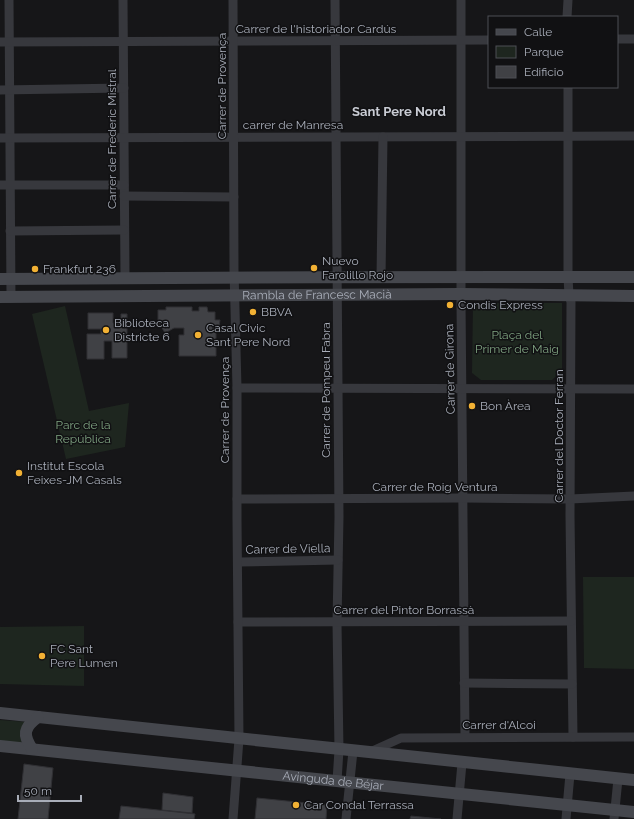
<svg xmlns="http://www.w3.org/2000/svg" width="634" height="819" viewBox="0 0 634 819" font-family="Raleway,sans-serif">
<rect width="100%" height="100%" fill="#161618"/>
<!-- green -->
<g fill="#1e261f">
<polygon points="473,303 562,303 562,370 552,380 481,380 472,373"/>
<polygon points="65,306 89,411 129,403 125,447 66,459 32,314"/>
<polygon points="583,577 634,577 634,669 584,668"/>
<polygon points="84,626 84,686 0,684 0,627"/>
<polygon points="0,720 27,722 23,744 0,741"/>
</g>
<!-- building -->
<g fill="#404145" stroke="#303034">
<polygon points="166,307 192,307 192,311 199,311 199,307 207,307 208,312 215,312 215,320 220,320 219,328 216,328 216,356 179,356 179,335 184,335 184,328 174,328 165,333 158,321 158,310 166,310"/>
<polygon points="88,313 113,313 113,323 121,323 121,314 127,314 127,358 112,358 112,341 104,341 104,359 87,359 87,334 101,334 101,329 88,329"/>
<polygon points="24,764 53,768 48,819 18,819"/>
<polygon points="163,793 193,797 192,813 162,810"/>
<polygon points="257,798 327,805 326,819 255,819"/>
<polygon points="121,806 195,814 194,819 119,819"/>
<polygon points="411,816 441,819 410,819"/>
</g>
<g fill="none" stroke-linecap="round" stroke-linejoin="round">
<!-- street -->
<g stroke="#37383d" stroke-width="9">
<polyline points="9,0 11,298"/>
<polyline points="123,0 125,277"/>
<polyline points="335,0 339,517 337,623 339,750 337,781"/>
<polyline points="461,0 461,302 465,737"/>
<polyline points="567,17 568,0"/>
<polyline points="617,39 634,39"/>
<polyline points="0,42 489,40"/>
<polyline points="568,87 568,277 569,295 571,302 570,516 573,737"/>
<polyline points="0,90 124,88"/>
<polyline points="0,138 634,136"/>
<polyline points="0,185 124,185"/>
<polyline points="124,196 234,197"/>
<polyline points="10,231 124,230"/>
<polyline points="381,278 383,137"/>
<polyline points="237,388 634,389"/>
<polyline points="237,499 463,498 570,499 634,496"/>
<polyline points="238,562 338,560"/>
<polyline points="238,622 571,621"/>
<polyline points="464,683 572,684"/>
<polyline points="370,752 401,738 634,737"/>
<polyline points="233,819 239,739 237,519 237,388 234,270 233,0"/>
<polyline points="346,819 353,751"/>
<polyline points="457,819 462,763"/>
<polyline points="566,819 570,774"/>
<polyline points="614,819 618,779"/>
</g>
<!-- secondary -->
<g stroke="#45474d" stroke-width="12">
<path d="M0 279C211 277 423 277 634 277"/>
<path id="s1" d="M0 297 461 294 634 296"/>
<polyline points="0,713 634,780"/>
<path id="s2" d="M0 746 634 812"/>
<path d="M32 749C23 735 23 728 38 717"/>
</g>
</g>
<!-- markers -->
<g fill="#f2b134" stroke="#111113" stroke-width="1.5">
<circle cx="314" cy="268" r="4"/>
<circle cx="35" cy="269" r="4"/>
<circle cx="450" cy="305" r="4"/>
<circle cx="253" cy="312" r="4"/>
<circle cx="106" cy="330" r="4"/>
<circle cx="198" cy="335" r="4"/>
<circle cx="472" cy="406" r="4"/>
<circle cx="19" cy="473" r="4"/>
<circle cx="42" cy="656" r="4"/>
<circle cx="296" cy="805" r="4"/>
</g>
<g text-anchor="middle" dominant-baseline="central" stroke-width="3" stroke-linejoin="round" paint-order="stroke">
<!-- street labels -->
<g font-size="12" fill="#a8adb8" stroke="#111113">
<text x="316" y="29">Carrer de l'historiador Cardús</text>
<text transform="translate(222 86) rotate(-90)">Carrer de Provença</text>
<text x="293" y="125">carrer de Manresa</text>
<text transform="translate(112 139) rotate(-90)">Carrer de Frederic Mistral</text>
<text stroke="none"><textPath href="#s1" startOffset="317">Rambla de Francesc Macià</textPath></text>
<text transform="translate(450 369) rotate(-91)">Carrer de Girona</text>
<text transform="translate(326 390) rotate(-90)">Carrer de Pompeu Fabra</text>
<text transform="translate(225 410) rotate(-90)">Carrer de Provença</text>
<text transform="translate(559 436) rotate(-90)">Carrer del Doctor Ferran</text>
<text x="435" y="487">Carrer de Roig Ventura</text>
<text transform="translate(288 549) rotate(-1)">Carrer de Viella</text>
<text x="404" y="610">Carrer del Pintor Borrassà</text>
<text x="499" y="725">Carrer d'Alcoi</text>
<text stroke="none"><textPath href="#s2" startOffset="335">Avinguda de Béjar</textPath></text>
</g>
<!-- poi labels -->
<g font-size="12" fill="#a8adb8" stroke="#111113" text-anchor="start">
<text x="322" y="261">Nuevo<tspan x="322" dy="14">Farolillo Rojo</tspan></text>
<text x="43" y="269">Frankfurt 236</text>
<text x="458" y="305">Condis Express</text>
<text x="261" y="312">BBVA</text>
<text x="114" y="323">Biblioteca<tspan x="114" dy="14">Districte 6</tspan></text>
<text x="206" y="328">Casal Civic<tspan x="206" dy="14">Sant Pere Nord</tspan></text>
<text x="480" y="406">Bon Àrea</text>
<text x="27" y="466">Institut Escola<tspan x="27" dy="14">Feixes-JM Casals</tspan></text>
<text x="50" y="649">FC Sant<tspan x="50" dy="14">Pere Lumen</tspan></text>
<text x="304" y="805">Car Condal Terrassa</text>
</g>
<!-- park labels -->
<g font-size="12" fill="#7fa381" stroke="#111113">
<text x="517" y="335">Plaça del<tspan x="517" dy="14">Primer de Maig</tspan></text>
<text x="83" y="425">Parc de la<tspan x="83" dy="14">República</tspan></text>
</g>
<!-- neighbourhood labels -->
<g font-size="13" font-weight="bold" fill="#c9ccd4" stroke="#111113">
<text x="399" y="111">Sant Pere Nord</text>
</g>
</g>
<!-- legend -->
<rect x="488" y="16" width="130" height="72" fill="#111113" stroke="#4d4f55"/>
<rect x="496" y="29" width="20" height="6" fill="#45474d" stroke="#4d4f55"/>
<text x="524" y="36" font-size="12" fill="#a8adb8">Calle</text>
<rect x="496" y="46" width="20" height="12" fill="#1e261f" stroke="#4d4f55"/>
<text x="524" y="56" font-size="12" fill="#a8adb8">Parque</text>
<rect x="496" y="66" width="20" height="12" fill="#404145" stroke="#4d4f55"/>
<text x="524" y="76" font-size="12" fill="#a8adb8">Edificio</text>
<!-- scale -->
<path d="M18 795v6h63v-6" fill="none" stroke="#a8adb8" stroke-width="2"/>
<text x="24" y="795" font-size="12" fill="#a8adb8" stroke="#111113" stroke-width="3" paint-order="stroke">50 m</text>
</svg>
